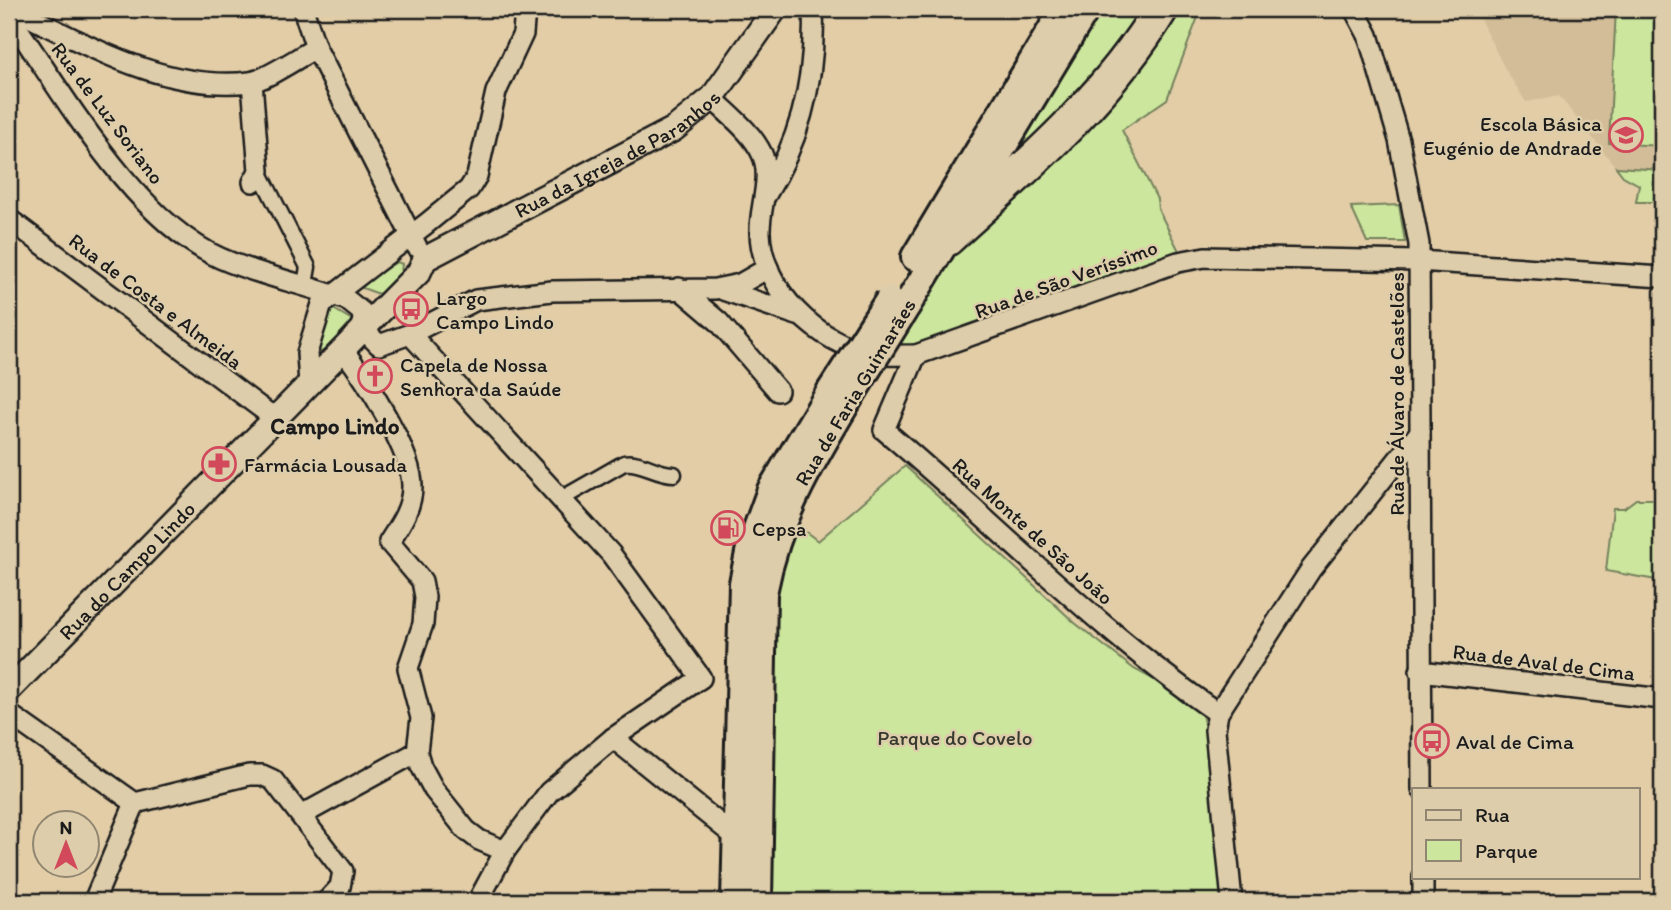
<svg xmlns="http://www.w3.org/2000/svg" width="1671" height="910" viewBox="0 0 1671 910" font-family="Itim,sans-serif">
<rect width="100%" height="100%" fill="#e2cda7"/>
<filter id="ink" filterUnits="userSpaceOnUse"><feTurbulence type="fractalNoise" baseFrequency=".0143" numOctaves="2"/><feDisplacementMap in="SourceGraphic" scale="14" xChannelSelector="R" yChannelSelector="G"/><feConvolveMatrix kernelMatrix="1 2 1 2 8 2 1 2 1" color-interpolation-filters="sRGB"/></filter>
<g filter="url(#ink)">
<!-- built -->
<polygon fill="#d2bd98" points="1475,9 1662,9 1662,202 1636,202 1639,185 1623,176 1559,96 1526,102 1505,69"/>
<!-- green -->
<g fill="#cce69d" stroke="#74815c" stroke-width="2">
<polygon points="1101,9 1150,9 1133,34 1001,175 1024,128"/>
<polygon points="1174,9 1201,9 1167,99 1122,130 1157,199 1158,209 1179,251 1135,270 922,344 890,349 949,253"/>
<polygon points="1616,9 1662,9 1662,146 1609,143"/>
<polygon points="1616,167 1662,170 1662,202 1636,202 1639,185 1623,176"/>
<polygon points="1399,205 1405,242 1367,242 1351,207"/>
<polygon points="397,262 402,264 401,272 379,294 357,286"/>
<polygon points="330,307 352,320 326,351 319,352 315,346"/>
<polygon points="905,466 1075,623 1134,669 1166,686 1202,714 1209,747 1225,901 772,901 777,601 782,567 794,533 806,532 818,541"/>
<polygon points="1636,499 1662,499 1662,581 1606,571 1613,508 1624,508"/>
</g>
<g fill="none" stroke-linecap="round" stroke-linejoin="round">
<!-- pedestrian casing -->
<g stroke="#1c1c1c" stroke-width="19">
<g id="pedestrian">
<polyline points="259,171 308,267 305,284"/>
<path d="M561 499 624 463C640 460 656 474 674 474"/>
</g>
</g>
<!-- minor casing -->
<g stroke="#1c1c1c" stroke-width="24">
<g id="minor">
<path d="M13 9C86 44 164 92 250 82 266 80 300 56 316 48"/>
<polyline points="303,9 316,48 417,247"/>
<polyline points="1354,9 1368,35 1399,140 1419,244 1422,789"/>
<path d="M9 16C64 94 133 219 220 258 260 276 306 284 347 300L362 312 364 330 379 345 410 334 476 300 552 291 715 289 740 284 768 268"/>
<polyline points="252,82 259,171 253,182"/>
<path d="M712 98C729 115 752 132 762 154 773 177 759 208 760 233 762 290 818 344 873 354 887 356 902 355 916 355L1178 262 1205 257 1418 261 1662 277"/>
<path d="M766 195C801 139 816 75 813 9"/>
<polyline points="9,219 277,420"/>
<polyline points="679,288 719,322 778,391"/>
<polyline points="723,290 797,315"/>
<polyline points="410,334 611,554 701,678 613,738 549,792 505,851 478,901"/>
<path d="M344 351C365 378 413 453 412 487 412 508 400 525 389 542L422 581 425 597 423 624 408 668 421 718 417 752 421 766 434 790 466 830 479 840 505 851"/>
<path d="M916 355 884 430C996 524 1097 630 1218 713"/>
<polyline points="309,385 307,353 322,304 426,224 469,189 477,176 496,92 523,34 525,9"/>
<polyline points="1420,671 1662,699"/>
<polyline points="9,714 135,803 249,775 262,775 273,780 343,871 340,887 327,901"/>
<polyline points="613,738 737,838"/>
<polyline points="302,815 417,752"/>
<polyline points="1423,877 1423,901"/>
<polyline points="94,901 135,803"/>
<polyline points="1232,901 1215,730 1218,713 1311,569 1420,432"/>
</g>
</g>
<!-- tertiary casing -->
<g stroke="#1c1c1c" stroke-width="28">
<g id="tertiary">
<path id="s1" d="M9 690 419 272 425 259 674 129 712 98 775 9"/>
</g>
</g>
<!-- secondary casing -->
<g stroke="#1c1c1c" stroke-width="32">
<g id="secondary">
<polyline points="915,257 1064,9"/>
<polyline points="906,307 1086,9"/>
<polyline points="735,901 743,583 750,548 771,490 830,392"/>
<path d="M758 901 763 593C778 515 811 462 851 395"/>
</g>
</g>
<!-- motorway casing -->
<g stroke="#1c1c1c" stroke-width="38">
<path id="motorway" d="M947 239C1026 167 1105 101 1161 9"/>
</g>
<!-- pedestrian -->
<use href="#pedestrian" stroke="#decdaa" stroke-width="14"/>
<!-- minor -->
<use href="#minor" stroke="#decdaa" stroke-width="19"/>
<!-- tertiary -->
<use href="#tertiary" stroke="#decdaa" stroke-width="23"/>
<!-- secondary -->
<use href="#secondary" stroke="#decdaa" stroke-width="26"/>
<!-- motorway -->
<use href="#motorway" stroke="#decdaa" stroke-width="33"/>
<!-- secondary-bridge casing -->
<g stroke="#1c1c1c" stroke-width="32" stroke-linecap="butt">
<g id="secondary-bridge">
<polyline points="830,392 889,300"/>
<polyline points="851,395 904,310"/>
</g>
</g>
<!-- secondary-bridge -->
<use href="#secondary-bridge" stroke="#decdaa" stroke-width="26"/>
</g>
</g>
<!-- icons -->
<defs>
<g id="school-ring" transform="scale(1.75)"><circle r="9.5" fill="#decdaa" stroke="#d1495b" stroke-width="1.5"/><path d="M0-5L7-2L0 1L-7-2ZM-4 1L0 2.5L4 1V4Q0 6-4 4Z" fill="#d1495b"/></g>
<g id="bus-ring" transform="scale(1.75)"><circle r="9.5" fill="#decdaa" stroke="#d1495b" stroke-width="1.5"/><path d="M-5-6H5V4H4V6H2V4H-2V6H-4V4H-5ZM-3.5-4V0h7V-4ZM-3.5 1.2v1.5H-2V1.2ZM2 1.2v1.5H3.5V1.2Z" fill="#d1495b"/></g>
<g id="church-ring" transform="scale(1.75)"><circle r="9.5" fill="#decdaa" stroke="#d1495b" stroke-width="1.5"/><path d="M-1.2-6h2.4v3.5h3.3v2.4h-3.3V6h-2.4V-.1h-3.3v-2.4h3.3Z" fill="#d1495b"/></g>
<g id="pharmacy-ring" transform="scale(1.75)"><circle r="9.5" fill="#decdaa" stroke="#d1495b" stroke-width="1.5"/><path d="M-2-6h4v4h4v4h-4v4h-4v-4h-4v-4h4Z" fill="#d1495b"/></g>
<g id="fuel-ring" transform="scale(1.75)"><circle r="9.5" fill="#decdaa" stroke="#d1495b" stroke-width="1.5"/><path d="M-5.5-6h7V0h2V4h1.3V-2.5L3-4.5l.8-.8L6-3V5H2.5V1h-1V6h-7ZM-4.2-4.7v3.2H.2V-4.7Z" fill="#d1495b"/></g>
</defs>
<g fill-rule="evenodd">
<use href="#school-ring" x="1626" y="135"/>
<use href="#bus-ring" x="411" y="309"/>
<use href="#church-ring" x="375" y="376"/>
<use href="#pharmacy-ring" x="219" y="464"/>
<use href="#fuel-ring" x="728" y="528"/>
<use href="#bus-ring" x="1432" y="741"/>
</g>
<g text-anchor="middle" dominant-baseline="central" stroke-width="5" stroke-linejoin="round" paint-order="stroke">
<!-- street labels -->
<g font-size="21" fill="#1c1c1c" stroke="#decdaa">
<text transform="translate(108 113) rotate(53)">Rua de Luz Soriano</text>
<text stroke="none"><textPath href="#s1" startOffset="819">Rua da Igreja de Paranhos</textPath></text>
<text transform="translate(1066 279) rotate(-20)">Rua de São Veríssimo</text>
<text transform="translate(156 301) rotate(37)">Rua de Costa e Almeida</text>
<text transform="translate(855 392) rotate(-59)">Rua de Faria Guimarães</text>
<text transform="translate(1396 394) rotate(-90)">Rua de Álvaro de Castelões</text>
<text transform="translate(1033 531) rotate(42)">Rua Monte de São João</text>
<text stroke="none"><textPath href="#s1" startOffset="168">Rua do Campo Lindo</textPath></text>
<text transform="translate(1544 662) rotate(7)">Rua de Aval de Cima</text>
</g>
<!-- poi labels -->
<g font-size="21" fill="#1c1c1c" stroke="#decdaa" text-anchor="start">
<text x="1602" y="123" text-anchor="end">Escola Básica<tspan x="1602" dy="24">Eugénio de Andrade</tspan></text>
<text x="436" y="297">Largo<tspan x="436" dy="24">Campo Lindo</tspan></text>
<text x="400" y="364">Capela de Nossa<tspan x="400" dy="24">Senhora da Saúde</tspan></text>
<text x="244" y="464">Farmácia Lousada</text>
<text x="752" y="528">Cepsa</text>
<text x="1456" y="741">Aval de Cima</text>
</g>
<!-- park labels -->
<g font-size="21" fill="#363a2f" stroke="#decdaa">
<text x="955" y="737">Parque do Covelo</text>
</g>
<!-- neighbourhood labels -->
<g font-size="23" font-weight="bold" fill="#1c1c1c" stroke="#decdaa">
<text x="335" y="426">Campo Lindo</text>
</g>
</g>
<!-- margin -->
<rect width="1671" height="910" fill="none" stroke="#decdaa" stroke-width="35"/>
<rect x="18" y="18" width="1636" height="875" fill="none" stroke="#1c1c1c" stroke-width="2.5" filter="url(#ink)"/>
<!-- legend -->
<rect x="1412" y="788" width="228" height="91" fill="#decdaa" stroke="#908671" stroke-width="2"/>
<rect x="1426" y="810" width="35" height="10" fill="#decdaa" stroke="#908671" stroke-width="2"/>
<text x="1475" y="822" font-size="21" fill="#1c1c1c">Rua</text>
<rect x="1426" y="840" width="35" height="21" fill="#cce69d" stroke="#908671" stroke-width="2"/>
<text x="1475" y="858" font-size="21" fill="#1c1c1c">Parque</text>
<!-- north arrow -->
<g transform="translate(66 844)"><circle r="33" fill="#decdaa" stroke="#908671" stroke-width="2"/>
<path d="M0-5L12 26L0 18L-12 26Z" fill="#d1495b"/>
<text y="-10" font-size="19" font-weight="bold" text-anchor="middle" fill="#1c1c1c">N</text>
</g>
</svg>
